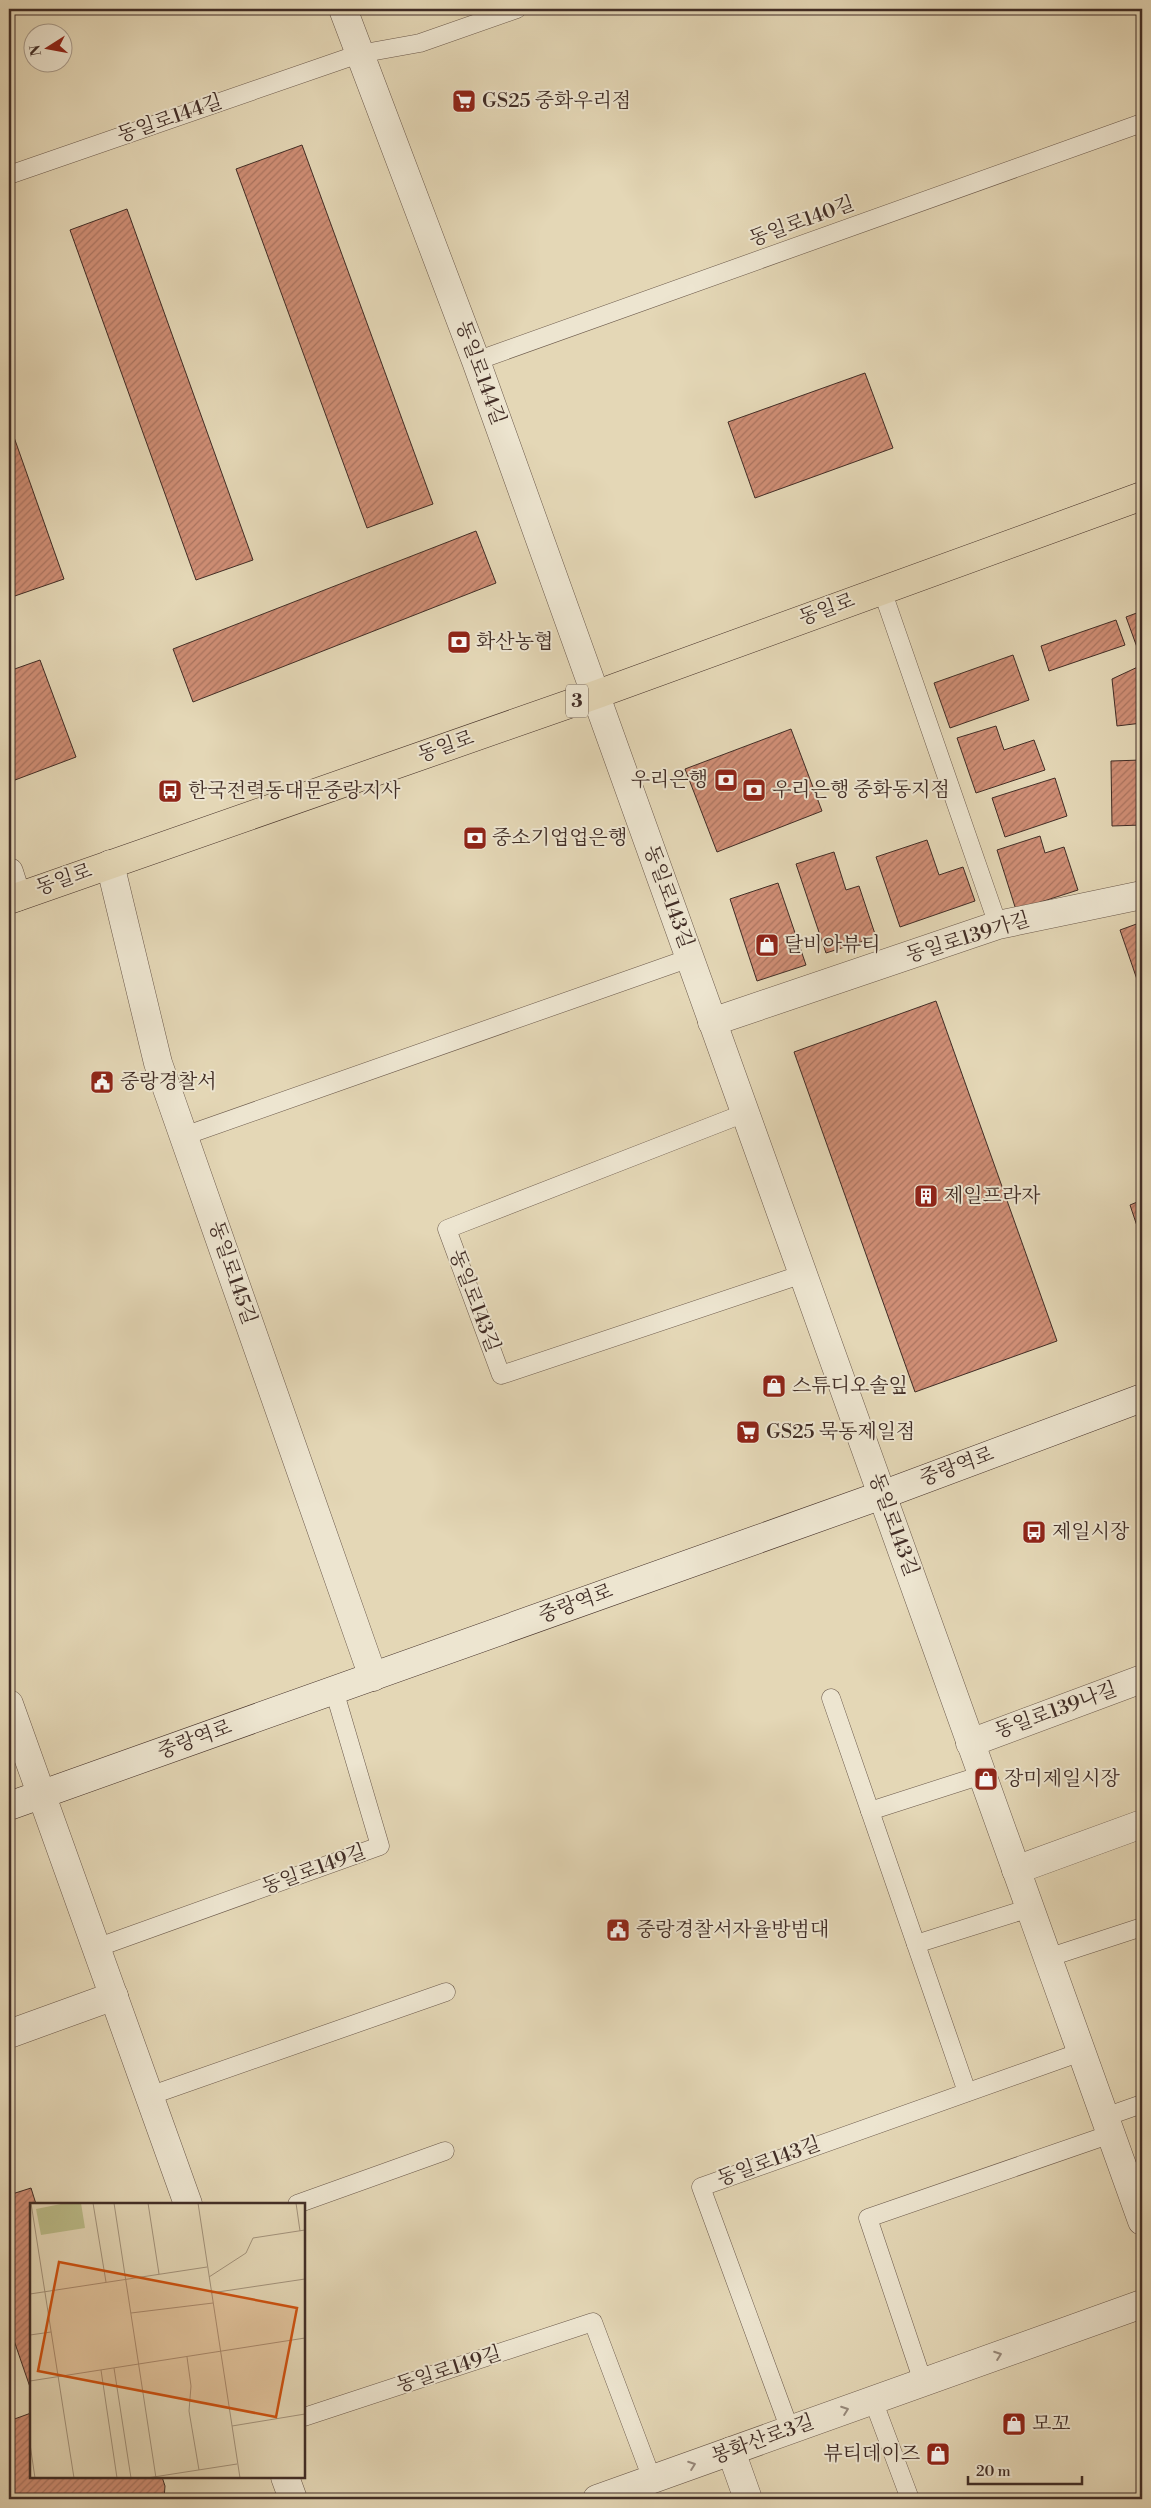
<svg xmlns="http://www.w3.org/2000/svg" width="1151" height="2508" viewBox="0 0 1151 2508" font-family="'Libre Bodoni','Noto Serif KR',serif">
<defs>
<pattern id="building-hatch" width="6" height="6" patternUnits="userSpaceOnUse" patternTransform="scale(1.25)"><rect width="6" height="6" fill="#cf8e75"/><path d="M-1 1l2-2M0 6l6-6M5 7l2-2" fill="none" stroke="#aa7460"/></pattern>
</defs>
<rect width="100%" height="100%" fill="#e4d7b6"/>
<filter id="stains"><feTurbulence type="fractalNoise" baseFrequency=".004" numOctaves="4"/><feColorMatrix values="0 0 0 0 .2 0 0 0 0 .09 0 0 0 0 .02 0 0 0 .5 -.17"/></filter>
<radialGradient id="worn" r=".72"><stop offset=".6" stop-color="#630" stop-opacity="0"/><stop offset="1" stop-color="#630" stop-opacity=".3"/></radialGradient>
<!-- building -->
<g fill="url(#building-hatch)" stroke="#412d26">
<polygon points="302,145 433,504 367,528 236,169"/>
<polygon points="127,209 253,560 196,580 70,230"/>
<polygon points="865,373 893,448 755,498 728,422"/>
<polygon points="9,423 64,579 9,598"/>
<polygon points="476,531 496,583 193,702 173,649"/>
<polygon points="1142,611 1142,661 1126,617"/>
<polygon points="1116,620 1125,645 1049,671 1041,646"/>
<polygon points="1013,655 1029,700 950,728 934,683"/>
<polygon points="40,660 76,757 15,780 9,764 9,671"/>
<polygon points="1142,665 1142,723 1117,726 1112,679"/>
<polygon points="996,726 1004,750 1034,740 1045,770 976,793 957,738"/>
<polygon points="791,729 822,811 717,852 685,769"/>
<polygon points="1142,760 1142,825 1112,826 1111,761"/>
<polygon points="1055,778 1067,816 1005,837 992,798"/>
<polygon points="1040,836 1045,853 1064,847 1078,890 1016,910 997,850"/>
<polygon points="927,840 939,875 963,867 975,901 900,927 876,857"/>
<polygon points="834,852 846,890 859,886 876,937 826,953 796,864"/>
<polygon points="778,883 806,965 757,981 730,899"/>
<polygon points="1142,922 1142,994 1120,930"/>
<polygon points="936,1001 1057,1341 915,1392 794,1052"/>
<polygon points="1142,1200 1142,1241 1130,1205"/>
<polygon points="31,2188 36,2204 31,2204 31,2390 9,2326 9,2195"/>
<polygon points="31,2413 31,2477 162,2477 165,2486 164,2499 9,2499 9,2421"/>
</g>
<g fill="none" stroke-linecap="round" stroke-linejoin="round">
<!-- lane casing -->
<g stroke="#6a584a" stroke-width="19">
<g id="lane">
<polyline points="9,175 359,54 420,43 517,9"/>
<polyline points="476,361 1142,123"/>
<polyline points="882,590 998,925"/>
<polyline points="745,1113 447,1229 501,1375 803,1274"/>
<polyline points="184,1136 690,958"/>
<polyline points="831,1698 967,2092"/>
<polyline points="870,1811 982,1775"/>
<polyline points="916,1944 1030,1908"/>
<polyline points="96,1948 380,1846 334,1690"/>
<polyline points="1047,1958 1142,1927"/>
<polyline points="149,2096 446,1992"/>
<polyline points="1105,2117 1142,2104"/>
<polyline points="297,2204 445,2151"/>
<polyline points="923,2382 868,2218 1111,2134"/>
<polyline points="873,2400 910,2499"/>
<polyline points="304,2417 593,2322 652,2479"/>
<polyline points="790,2430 701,2187 1081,2052"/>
</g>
</g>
<!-- street casing -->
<g stroke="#6a584a" stroke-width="29">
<g id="street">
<polyline points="343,9 476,361 1142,2221"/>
<polyline points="110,864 158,1063 373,1677"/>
<polyline points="9,872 17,897"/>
<polyline points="712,1022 998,925 1142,895"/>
<polyline points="9,1704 188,2204"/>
<polyline points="970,1743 1142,1679"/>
<polyline points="1016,1870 1142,1824"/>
<polyline points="9,2034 114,1996"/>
<polyline points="731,2451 748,2499"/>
<polyline points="285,2477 293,2499"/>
<polyline points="597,2499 1142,2304"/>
</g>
</g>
<!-- secondary casing -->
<g stroke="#412d26" stroke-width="29">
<polyline id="secondary" points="9,1806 882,1495 1142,1398"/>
</g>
<!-- primary casing -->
<g stroke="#412d26" stroke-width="29">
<polyline id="primary" points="9,900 595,695 1142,496"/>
</g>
<!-- lane -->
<use href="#lane" stroke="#ede5d0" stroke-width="18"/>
<!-- street -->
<use href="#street" stroke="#ede5d0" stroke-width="28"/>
<!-- secondary -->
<use href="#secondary" stroke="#ede5d0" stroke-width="28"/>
<!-- primary -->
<use href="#primary" stroke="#e4d7b6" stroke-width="28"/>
</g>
<!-- one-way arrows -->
<defs><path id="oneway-chevron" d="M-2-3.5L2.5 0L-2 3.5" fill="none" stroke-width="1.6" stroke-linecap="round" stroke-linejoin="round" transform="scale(1.25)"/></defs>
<g stroke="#97897b">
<use href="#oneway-chevron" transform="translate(998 2355) rotate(-20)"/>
<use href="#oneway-chevron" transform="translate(845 2410) rotate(-20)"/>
<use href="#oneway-chevron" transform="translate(692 2465) rotate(-20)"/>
</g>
<!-- icons -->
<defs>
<g id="supermarket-square" transform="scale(1.25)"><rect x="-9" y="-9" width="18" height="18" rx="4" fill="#8f2418" stroke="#ede5d0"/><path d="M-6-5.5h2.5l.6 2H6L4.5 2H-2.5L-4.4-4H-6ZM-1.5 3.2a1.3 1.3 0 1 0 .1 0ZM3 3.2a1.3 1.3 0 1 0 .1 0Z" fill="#fff"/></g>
<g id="bank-square" transform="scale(1.25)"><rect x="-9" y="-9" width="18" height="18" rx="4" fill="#8f2418" stroke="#ede5d0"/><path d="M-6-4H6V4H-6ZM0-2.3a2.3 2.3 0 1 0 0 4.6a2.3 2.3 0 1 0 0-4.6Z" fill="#fff"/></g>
<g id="bus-square" transform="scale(1.25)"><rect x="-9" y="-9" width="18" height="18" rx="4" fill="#8f2418" stroke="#ede5d0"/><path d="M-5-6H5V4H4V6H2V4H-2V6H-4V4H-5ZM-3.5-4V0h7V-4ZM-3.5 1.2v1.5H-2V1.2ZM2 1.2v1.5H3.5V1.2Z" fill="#fff"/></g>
<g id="shop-square" transform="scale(1.25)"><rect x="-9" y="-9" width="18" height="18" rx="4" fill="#8f2418" stroke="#ede5d0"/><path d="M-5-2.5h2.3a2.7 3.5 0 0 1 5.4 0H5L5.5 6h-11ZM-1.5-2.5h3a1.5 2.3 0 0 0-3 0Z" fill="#fff"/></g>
<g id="civic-square" transform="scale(1.25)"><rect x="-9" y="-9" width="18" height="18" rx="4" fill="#8f2418" stroke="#ede5d0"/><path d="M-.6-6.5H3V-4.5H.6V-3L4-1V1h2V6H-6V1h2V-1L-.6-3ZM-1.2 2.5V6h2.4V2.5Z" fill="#fff"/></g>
<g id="building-square" transform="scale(1.25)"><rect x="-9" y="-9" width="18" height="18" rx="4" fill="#8f2418" stroke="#ede5d0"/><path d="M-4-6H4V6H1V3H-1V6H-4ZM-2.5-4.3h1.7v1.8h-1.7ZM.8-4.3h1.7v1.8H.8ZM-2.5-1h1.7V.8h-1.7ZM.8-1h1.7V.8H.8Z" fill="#fff"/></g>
</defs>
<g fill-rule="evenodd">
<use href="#supermarket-square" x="464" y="101"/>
<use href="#bank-square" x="459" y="642"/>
<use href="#bank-square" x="726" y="780"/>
<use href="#bank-square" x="754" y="790"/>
<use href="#bus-square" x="170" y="791"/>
<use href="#bank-square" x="475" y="838"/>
<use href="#shop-square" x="767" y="945"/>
<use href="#civic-square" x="102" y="1082"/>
<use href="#building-square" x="926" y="1196"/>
<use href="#shop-square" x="774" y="1386"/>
<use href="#supermarket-square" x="748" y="1432"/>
<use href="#bus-square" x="1034" y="1532"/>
<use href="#shop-square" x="986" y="1779"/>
<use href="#civic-square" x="618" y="1930"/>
<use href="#shop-square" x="1014" y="2424"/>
<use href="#shop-square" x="938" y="2454"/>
</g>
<g text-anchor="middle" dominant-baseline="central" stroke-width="4" stroke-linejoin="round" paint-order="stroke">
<!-- shield labels -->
<rect fill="#ede5d0" stroke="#756459" stroke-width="1" x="566" y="684.5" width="22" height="33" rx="4"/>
<g font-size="19" font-weight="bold" fill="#412d26">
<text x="577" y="701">3</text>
</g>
<!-- poi labels -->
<g font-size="20" fill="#412d26" stroke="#ede5d0" text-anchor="start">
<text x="482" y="101">GS25 중화우리점</text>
<text x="476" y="642">화산농협</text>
<text x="708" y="780" text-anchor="end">우리은행</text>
<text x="772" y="790">우리은행 중화동지점</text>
<text x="188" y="791">한국전력동대문중랑지사</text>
<text x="492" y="838">중소기업업은행</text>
<text x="784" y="945">달비아뷰티</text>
<text x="120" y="1082">중랑경찰서</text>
<text x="944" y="1196">제일프라자</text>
<text x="792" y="1386">스튜디오솔잎</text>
<text x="766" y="1432">GS25 묵동제일점</text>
<text x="1052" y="1532">제일시장</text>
<text x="1004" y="1779">장미제일시장</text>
<text x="636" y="1930">중랑경찰서자율방범대</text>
<text x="1032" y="2424">모꼬</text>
<text x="920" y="2454" text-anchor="end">뷰티데이즈</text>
</g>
<!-- street labels -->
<g font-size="20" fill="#412d26" stroke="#ede5d0">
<text transform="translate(170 119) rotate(-19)">동일로144길</text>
<text transform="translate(802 222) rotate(-20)">동일로140길</text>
<text transform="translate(480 373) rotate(70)">동일로144길</text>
<text transform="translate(827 610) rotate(-20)">동일로</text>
<text transform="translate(446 747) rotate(-19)">동일로</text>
<text transform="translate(64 880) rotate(-19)">동일로</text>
<text transform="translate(668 897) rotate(70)">동일로143길</text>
<text transform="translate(968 938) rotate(-17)">동일로139가길</text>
<text transform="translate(232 1273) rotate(71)">동일로145길</text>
<text transform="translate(474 1301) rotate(69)">동일로143길</text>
<text transform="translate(957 1467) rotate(-20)">중랑역로</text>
<text transform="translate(893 1525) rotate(70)">동일로143길</text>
<text transform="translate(576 1604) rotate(-20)">중랑역로</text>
<text transform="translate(1056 1711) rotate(-20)">동일로139나길</text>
<text transform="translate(195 1740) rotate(-20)">중랑역로</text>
<text transform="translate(314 1870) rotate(-20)">동일로149길</text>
<text transform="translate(769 2162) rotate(-20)">동일로143길</text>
<text transform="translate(449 2370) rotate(-18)">동일로149길</text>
<text transform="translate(763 2440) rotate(-20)">봉화산로3길</text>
</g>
</g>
<!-- overview -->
<g transform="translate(30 2203)">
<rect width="275" height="275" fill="#e4d7b6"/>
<path d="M36 0H51L55 25 11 32 6 6Z" fill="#bbbc89"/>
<path fill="none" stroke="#a3937c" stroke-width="1" d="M1 0 44 275M63 0 76 79M84 0 126 275M118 0 129 71M168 0 210 275M266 0 270 28M179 74 216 50 223 35 275 27M181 90 275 76M0 91 177 64M101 110 183 100M0 132 21 129M157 154 161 183 159 208 169 267M84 165 101 275M71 167 87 275M0 178 275 135M202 223 275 211M0 241 5 275M117 275 207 261"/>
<path fill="#cf5210" fill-opacity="0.15" stroke="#cf5210" stroke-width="2.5" d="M29 59 267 105 246 214 8 168Z"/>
<rect width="275" height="275" fill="none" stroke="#412d26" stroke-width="2.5"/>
</g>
<!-- margin -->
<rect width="1151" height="2508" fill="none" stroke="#e4d7b6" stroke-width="30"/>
<rect x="10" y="10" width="1131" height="2488" fill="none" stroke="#412d26" stroke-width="2.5"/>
<rect x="15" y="15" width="1121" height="2478" fill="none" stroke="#412d26"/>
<!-- north arrow -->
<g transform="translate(48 48) rotate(259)"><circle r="24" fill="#ede5d0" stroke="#a89b8c"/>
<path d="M0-4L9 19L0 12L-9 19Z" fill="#8f2418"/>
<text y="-8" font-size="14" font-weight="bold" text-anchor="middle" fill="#412d26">N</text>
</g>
<!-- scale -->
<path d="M968 2476v8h114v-8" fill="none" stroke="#412d26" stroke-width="2.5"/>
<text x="976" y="2476" font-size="15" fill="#412d26" stroke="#ede5d0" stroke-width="4" paint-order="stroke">20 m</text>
<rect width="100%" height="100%" filter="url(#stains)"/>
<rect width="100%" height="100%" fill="url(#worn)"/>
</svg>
